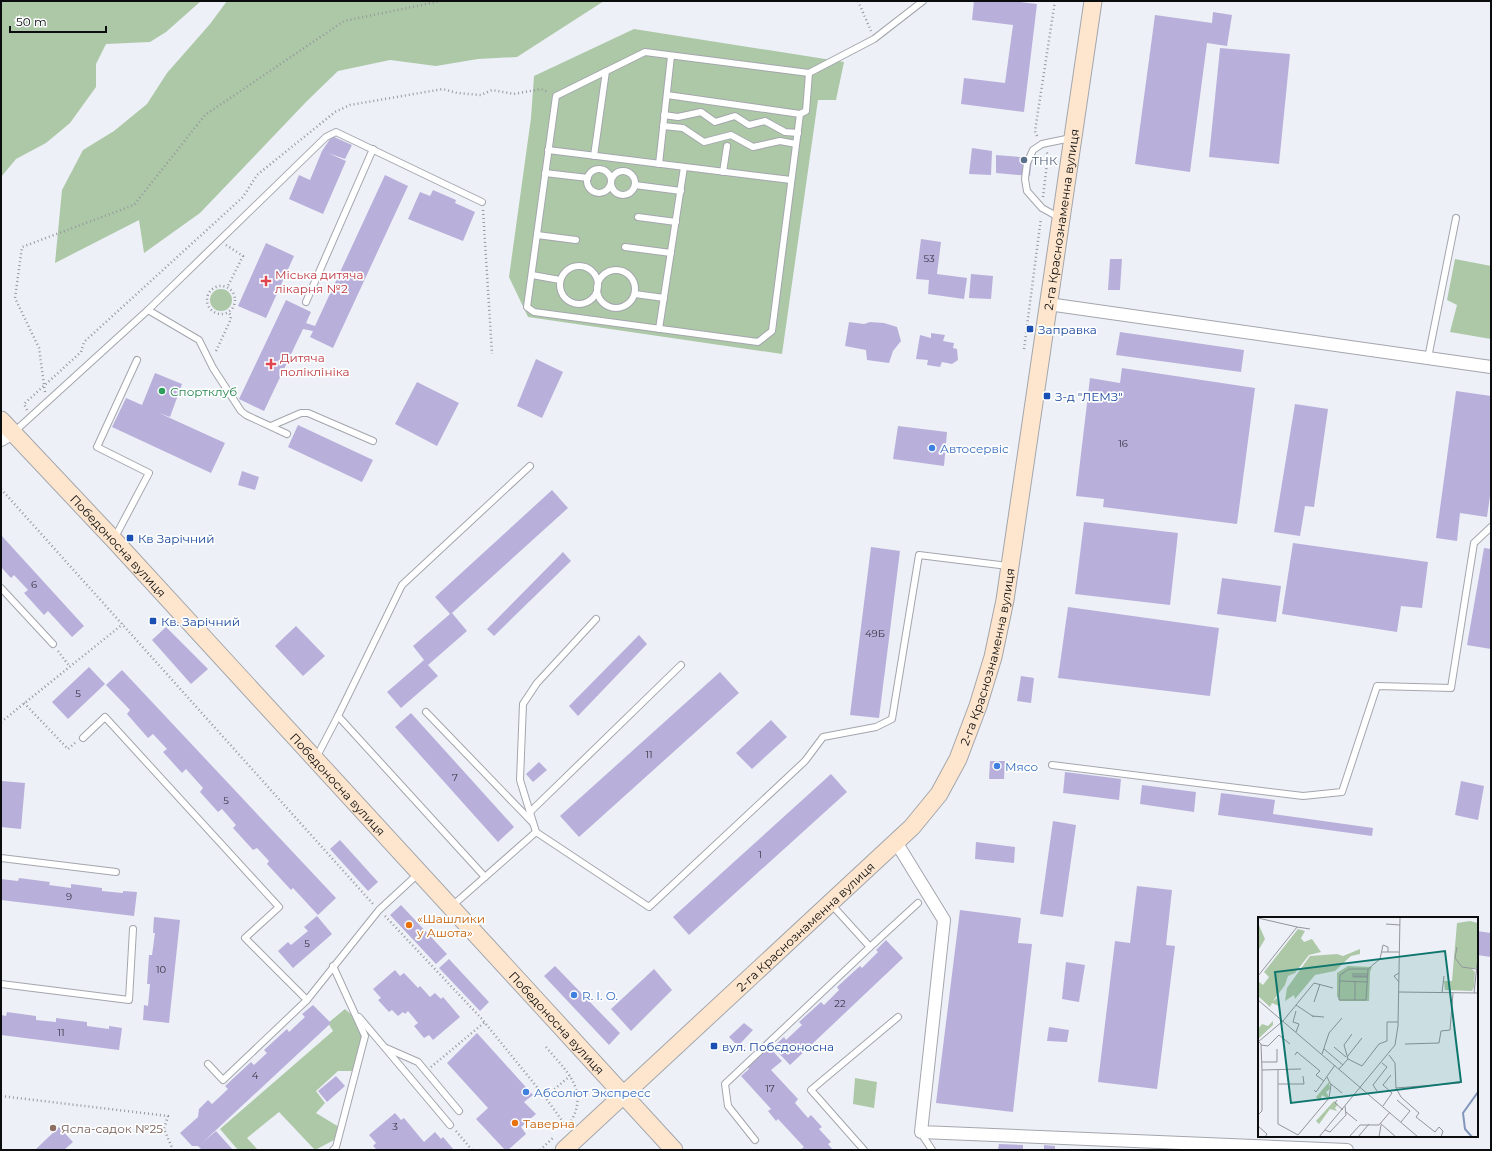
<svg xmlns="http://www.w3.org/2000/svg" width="1492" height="1151" viewBox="0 0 1492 1151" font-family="Montserrat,sans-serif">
<rect width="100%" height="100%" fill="#edf0f7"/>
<!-- green -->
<g fill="#adc8a7">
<polygon points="1,1 201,1 166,32 150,42 106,44 96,64 96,87 70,123 46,143 16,159 1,177"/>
<polygon points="227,1 604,1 517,57 478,59 436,66 390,60 338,71 307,101 200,213 144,253 139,220 55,263 62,190 83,150 114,131 147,104 167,73 210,24"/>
<polygon points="634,29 844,62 836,100 818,100 782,354 528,317 509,277 531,118 534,76"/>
<polygon points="1455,259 1491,266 1491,339 1450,332 1457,305 1447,300"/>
<circle cx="221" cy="300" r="11"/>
<polygon points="345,1009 354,1017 363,1036 353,1071 338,1071 316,1091 325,1103 316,1113 339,1127 336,1139 315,1150 279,1112 247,1138 258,1150 238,1150 220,1129 333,1031 328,1023"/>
<polygon points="855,1078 877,1082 874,1108 853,1104"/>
</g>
<!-- building -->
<g fill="#b8b0db">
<polygon points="974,1 1012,1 1037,4 1024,112 961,104 964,78 1005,83 1013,25 972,20"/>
<polygon points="1213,12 1232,15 1227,46 1207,43 1190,172 1135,164 1155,15 1212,23"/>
<polygon points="1220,48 1290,54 1279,164 1209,157"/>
<polygon points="332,136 352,145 345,159 328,153 346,161 323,214 289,199 299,175 310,180 322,151"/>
<polygon points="972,148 992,151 991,175 969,174"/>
<polygon points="996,155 1032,158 1030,176 996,173"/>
<polygon points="385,175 408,186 333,348 310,337 313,331 303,329 264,411 239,399 286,300 311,312 306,323 315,326"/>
<polygon points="433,190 456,200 455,203 475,212 463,241 408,219 420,192 430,196"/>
<polygon points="921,239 941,242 937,274 967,278 964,299 928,294 929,280 916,279"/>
<polygon points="266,243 294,256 266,318 238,306"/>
<polygon points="1110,259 1122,259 1120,290 1108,290"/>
<polygon points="971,274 993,276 991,299 969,298"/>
<polygon points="849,322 864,324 870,322 884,323 897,327 901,341 893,351 889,363 867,360 866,350 845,346"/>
<polygon points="1120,332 1244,350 1241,372 1116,355"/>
<polygon points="931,333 945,335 943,341 954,343 953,348 957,349 958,360 952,364 942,362 940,367 927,365 928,360 916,359 920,335 931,338"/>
<polygon points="536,359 563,372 542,418 517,406"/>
<polygon points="1122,368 1255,388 1237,524 1103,507 1104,499 1076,496 1090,378 1120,383"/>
<polygon points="155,373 182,384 170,417 159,413 225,443 211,473 112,427 126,398 142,405"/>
<polygon points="417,382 459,403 437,446 395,424"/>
<polygon points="1456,391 1491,396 1491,489 1487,517 1460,513 1457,541 1436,538"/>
<polygon points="1295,404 1328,409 1314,507 1305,506 1300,536 1274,532"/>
<polygon points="298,425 373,460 362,482 288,447"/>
<polygon points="898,426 947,432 944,466 893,459"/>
<polygon points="242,471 259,477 255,490 238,485"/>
<polygon points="552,490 568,508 452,613 467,631 428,665 438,676 401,708 387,692 424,660 413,646 450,614 435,597"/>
<polygon points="1084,522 1178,533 1170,605 1075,594"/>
<polygon points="1,535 84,626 72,637 48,611 44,615 24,593 28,590 14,575 11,578 1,567"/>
<polygon points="1293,543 1428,562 1422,608 1401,606 1397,632 1282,614"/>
<polygon points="871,547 900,551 879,718 850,715"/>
<polygon points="1484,548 1491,549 1491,649 1467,645"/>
<polygon points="563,552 571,561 494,636 487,629"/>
<polygon points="1222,578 1281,586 1276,622 1217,614"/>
<polygon points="1068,607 1219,628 1210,696 1058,678"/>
<polygon points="296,626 325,656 303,676 275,646"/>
<polygon points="166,627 208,669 191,684 152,640"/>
<polygon points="639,635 647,644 578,716 569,706"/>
<polygon points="89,667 105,684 68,719 52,702"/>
<polygon points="122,670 336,898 318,915 293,888 291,890 267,864 269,861 257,848 253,850 233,828 236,825 222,809 218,812 200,792 203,788 186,769 182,773 163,752 167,749 153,734 148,738 127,714 130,710 106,685"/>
<polygon points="720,672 739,693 579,837 560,816"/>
<polygon points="1021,676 1034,678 1031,703 1017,701"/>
<polygon points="411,713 514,827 498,842 395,727"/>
<polygon points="771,720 787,737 752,769 736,753"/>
<polygon points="990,761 1005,761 1004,779 989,779"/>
<polygon points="539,762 547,770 533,782 526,774"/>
<polygon points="1065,772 1121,779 1119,800 1063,793"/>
<polygon points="831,774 847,792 689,935 673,917"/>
<polygon points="2,781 25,783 21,829 1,827"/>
<polygon points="1461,781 1484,786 1478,820 1455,815"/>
<polygon points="1142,785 1196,792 1194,812 1140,804"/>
<polygon points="1221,793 1275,800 1273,814 1373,828 1372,836 1218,815"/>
<polygon points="1053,821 1076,825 1063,917 1040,914"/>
<polygon points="340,840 378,882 368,891 330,849"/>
<polygon points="976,842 1015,847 1014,863 975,859"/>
<polygon points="19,878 50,882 49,885 71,888 71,884 102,888 102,891 123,893 123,891 137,892 134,916 1,900 1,879 18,881"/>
<polygon points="1137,886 1172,890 1166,945 1175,946 1157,1089 1098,1082 1115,941 1130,943"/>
<polygon points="401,905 447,954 436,964 390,915"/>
<polygon points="960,910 1021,918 1018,943 1032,944 1013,1112 936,1103"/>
<polygon points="317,916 332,934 293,968 278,951 288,942 291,945 308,931 304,927"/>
<polygon points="154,917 180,920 169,1023 143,1020 144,1005 148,1006 150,984 147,984 149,955 152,955 155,933 153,933"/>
<polygon points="1477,931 1491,933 1491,957 1477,955"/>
<polygon points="886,940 903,958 790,1065 773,1047 784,1037 786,1040 802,1025 799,1022 821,1002 824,1005 839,990 837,987 860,966 862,968 878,952 876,950"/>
<polygon points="449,959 489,1002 480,1011 439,968"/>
<polygon points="1066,962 1085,965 1079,1002 1062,999"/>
<polygon points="555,966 620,1033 609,1045 544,976"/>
<polygon points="654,969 672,990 631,1031 611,1009"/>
<polygon points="395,970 400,976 404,973 418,988 420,986 430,997 435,993 441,999 443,997 460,1017 433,1040 429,1035 424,1038 414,1026 418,1023 408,1011 405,1014 403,1012 398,1016 392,1010 389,1012 378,1000 381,998 373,989"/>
<polygon points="313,1005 331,1023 201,1144 216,1131 233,1150 202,1150 198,1146 192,1146 180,1133 198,1117 199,1109 208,1100 212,1104 228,1089 225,1086 251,1062 254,1065 267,1053 264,1050 287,1029 289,1032 305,1017 302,1014"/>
<polygon points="7,1012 36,1016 36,1020 56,1022 56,1018 87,1022 87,1026 109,1029 109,1026 122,1028 119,1050 1,1035 1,1015 6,1016"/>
<polygon points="744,1023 753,1030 738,1046 729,1037"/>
<polygon points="1049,1027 1069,1030 1067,1042 1047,1041"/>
<polygon points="477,1033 533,1095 524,1102 536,1114 521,1127 526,1134 508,1150 505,1150 476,1119 488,1108 447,1063"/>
<polygon points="768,1046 782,1061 771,1070 798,1099 795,1103 808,1118 811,1115 822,1127 819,1129 831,1142 828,1144 833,1150 800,1150 804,1147 778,1119 776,1121 768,1111 771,1109 741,1076 749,1069 747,1066"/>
<polygon points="336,1076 345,1086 327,1102 318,1091"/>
<polygon points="395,1113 401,1120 404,1118 424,1142 435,1132 441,1139 443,1137 454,1150 409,1150 408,1149 407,1150 377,1150 373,1146 376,1143 369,1135"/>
<polygon points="59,1127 73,1142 64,1150 35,1150"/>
<polygon points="999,1144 1023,1145 1023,1150 998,1150"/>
<polygon points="1044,1145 1055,1146 1055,1150 1044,1150"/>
</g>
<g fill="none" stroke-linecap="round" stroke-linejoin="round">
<!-- lane casing -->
<g stroke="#a4a6ad" stroke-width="8">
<g id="lane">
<polyline points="809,73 874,39 923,1"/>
<polyline points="667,95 800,114 806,111 809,73 645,52 556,96 527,307 534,312 758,342 772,331 800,114"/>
<polyline points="664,115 678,117 701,112 715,122 735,116 749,125 765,121 785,132 798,133"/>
<polyline points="663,126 683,128 704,142 731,135 753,147 780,141 796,144"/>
<polyline points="548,150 791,180"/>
<polyline points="594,156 606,71"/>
<polyline points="659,164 671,56"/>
<circle cx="599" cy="181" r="12"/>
<circle cx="623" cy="183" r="12"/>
<polyline points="723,172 727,146"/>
<polyline points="545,173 588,178"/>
<polyline points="635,185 681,191"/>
<polyline points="638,217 676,222"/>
<polyline points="1060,218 1042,208 1027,191 1025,179 1027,163 1033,150 1042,144 1071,138"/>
<polyline points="537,235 576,240"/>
<polyline points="625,247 671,253"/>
<circle cx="579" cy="285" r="19"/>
<circle cx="616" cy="289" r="19"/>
<polyline points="532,275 560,280"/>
<polyline points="635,294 664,298"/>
<polyline points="306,302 373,149"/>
<polyline points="148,310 199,340 213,368 241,411 246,415 287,434"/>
<polyline points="659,329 684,167"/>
<polyline points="1428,358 1456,218"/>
<polyline points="271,426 301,413 308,413 373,441"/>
<polyline points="14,432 148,310 326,137 336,132 482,202"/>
<polyline points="114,539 149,473 97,447 137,360"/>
<polyline points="1,588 53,644"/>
<polyline points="426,712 533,823"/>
<polyline points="338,716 485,877"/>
<polyline points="83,738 105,717 279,907 245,938 307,1000"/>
<polyline points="316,758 338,716 402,585 530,466"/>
<polyline points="1052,765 1303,796 1342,792 1377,686 1451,688 1474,543 1491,527"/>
<polyline points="530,812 681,665"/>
<polyline points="536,832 520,780 523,704 537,683 596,619"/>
<polyline points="1,858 116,872"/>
<polyline points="452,906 536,832 649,907 805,761 823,737 876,727 892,719 919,555 1008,566"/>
<polyline points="870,947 918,903"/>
<polyline points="1,984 129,1000 133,929"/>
<polyline points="359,1017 450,1125"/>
<polyline points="386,1048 418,1062 459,1111"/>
<polyline points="208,1064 223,1080 307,1000 379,910 419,873"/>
<polyline points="921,1133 932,1150"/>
<polyline points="755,1140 728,1106 725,1084 870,947 831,904"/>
<polyline points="333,1150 336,1147 365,1036 333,966"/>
<polyline points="864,1150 811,1090 898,1017"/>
</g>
</g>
<!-- street casing -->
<g stroke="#a4a6ad" stroke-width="14">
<g id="street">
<polyline points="1048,304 1491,367"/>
<polyline points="1,440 13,433"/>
<polyline points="896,842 944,920 921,1132 1347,1150"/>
</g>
</g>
<!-- secondary casing -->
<g stroke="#a4a6ad" stroke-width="19">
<g id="secondary">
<path id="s1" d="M1 420 114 540 674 1150"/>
<path id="s2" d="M564 1150 912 827 939 794 958 759 978 706 993 657 1005 600 1093 1"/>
</g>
</g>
<!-- path -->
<g stroke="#95989d" stroke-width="2.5" stroke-dasharray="1 3" stroke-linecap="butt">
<polyline points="858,1 871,31"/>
<polyline points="1037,136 1035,131 1055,1"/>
<polyline points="1043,197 1048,155 1046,151"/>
<polyline points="483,210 492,354"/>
<polyline points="226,245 243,256 227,288"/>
<circle cx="221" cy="300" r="14"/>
<polyline points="1024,349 1041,218"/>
<polyline points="216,351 230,321 231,317 229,312"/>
<polyline points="45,392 39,348 15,298 22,247 134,205 205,115 344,21 441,1"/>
<polyline points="27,410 24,404 81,352 84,342 243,197 257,175 335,112 350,105 443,89 457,93 481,95 492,90 514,94 541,89 548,92"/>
<polyline points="1,489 373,904"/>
<polyline points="58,651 70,667"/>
<polyline points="24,703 68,749 76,742"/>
<polyline points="1,722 123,624"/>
<polyline points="385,916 481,1018 545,1097"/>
<path d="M546 1047C566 1071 590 1090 570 1123"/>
<polyline points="431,1067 485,1022"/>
<polyline points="1,1096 168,1116 164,1129 173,1150"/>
<polyline points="566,1126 545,1097 570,1076"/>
<polyline points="456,1131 472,1150"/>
<polyline points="540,1150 554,1137"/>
</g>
<!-- lane -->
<use href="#lane" stroke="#fff" stroke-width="6"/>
<!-- street -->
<use href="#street" stroke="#fff" stroke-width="12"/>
<!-- secondary -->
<use href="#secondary" stroke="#fde6cd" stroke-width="17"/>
</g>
<!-- markers -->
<circle fill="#5c6f8a" stroke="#fdfeff" stroke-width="1.5" cx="1024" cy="160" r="4"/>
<g fill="#e0444e" stroke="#fdfeff" stroke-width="1.5">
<path d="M264 275h4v4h4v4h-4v4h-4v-4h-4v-4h4z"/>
<path d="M269 358h4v4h4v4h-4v4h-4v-4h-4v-4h4z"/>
</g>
<g fill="#1a4fb4" stroke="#fdfeff" stroke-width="1.5">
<rect x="1026" y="325" width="8" height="8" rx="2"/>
<rect x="1043" y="392" width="8" height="8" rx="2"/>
<rect x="126" y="534" width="8" height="8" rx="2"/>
<rect x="149" y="617" width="8" height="8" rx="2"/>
<rect x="710" y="1042" width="8" height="8" rx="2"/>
</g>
<circle fill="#2e9e5b" stroke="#fdfeff" stroke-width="1.5" cx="162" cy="391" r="4"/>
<g fill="#3f7fe0" stroke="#fdfeff" stroke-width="1.5">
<circle cx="932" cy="448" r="4"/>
<circle cx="997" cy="766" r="4"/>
<circle cx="574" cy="995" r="4"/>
<circle cx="526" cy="1092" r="4"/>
</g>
<g fill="#e8710a" stroke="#fdfeff" stroke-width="1.5">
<circle cx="409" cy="925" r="4"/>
<circle cx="515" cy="1123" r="4"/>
</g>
<circle fill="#8d6e63" stroke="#fdfeff" stroke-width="1.5" cx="53" cy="1128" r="4"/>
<g text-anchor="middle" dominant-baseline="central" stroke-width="3.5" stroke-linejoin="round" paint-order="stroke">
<!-- number labels -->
<g font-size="10" fill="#363541">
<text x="929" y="258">53</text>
<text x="1123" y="443">16</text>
<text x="34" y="584">6</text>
<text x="875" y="633">49Б</text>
<text x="78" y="693">5</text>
<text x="649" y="754">11</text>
<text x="455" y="777">7</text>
<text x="226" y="800">5</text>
<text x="760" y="854">1</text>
<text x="69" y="896">9</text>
<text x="307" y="943">5</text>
<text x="161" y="969">10</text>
<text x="840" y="1003">22</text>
<text x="61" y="1032">11</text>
<text x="255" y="1075">4</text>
<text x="770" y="1088">17</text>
<text x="395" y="1126">3</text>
</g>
<!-- service labels -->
<g font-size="12" fill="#4e5e75" stroke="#fdfeff" text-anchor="start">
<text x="1032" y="160">ТНК</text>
</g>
<!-- street labels -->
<g font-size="12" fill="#0b0c0e" stroke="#fdfeff">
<text stroke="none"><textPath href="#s2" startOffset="1108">2-га Краснознаменна вулиця</textPath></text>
<text stroke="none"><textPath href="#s1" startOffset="172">Победоносна вулиця</textPath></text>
<text stroke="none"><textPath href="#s2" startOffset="664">2-га Краснознаменна вулиця</textPath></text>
<text stroke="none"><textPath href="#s1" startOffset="496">Победоносна вулиця</textPath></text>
<text stroke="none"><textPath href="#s2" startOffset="329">2-га Краснознаменна вулиця</textPath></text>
<text stroke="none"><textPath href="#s1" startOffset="820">Победоносна вулиця</textPath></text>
</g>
<!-- health labels -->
<g font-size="12" fill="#be3a42" stroke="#fdfeff" text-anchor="start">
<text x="275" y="274">Міська дитяча<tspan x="275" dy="14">лікарня №2</tspan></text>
<text x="280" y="357">Дитяча<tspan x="280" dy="14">поліклініка</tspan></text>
</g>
<!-- transit labels -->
<g font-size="12" fill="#164399" stroke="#fdfeff" text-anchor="start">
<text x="1038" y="329">Заправка</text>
<text x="1055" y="396">З-д "ЛЕМЗ"</text>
<text x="138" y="538">Кв Зарічний</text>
<text x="161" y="621">Кв. Зарічний</text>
<text x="722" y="1046">вул. Побєдоносна</text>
</g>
<!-- leisure labels -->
<g font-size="12" fill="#27864d" stroke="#fdfeff" text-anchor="start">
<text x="170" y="391">Спортклуб</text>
</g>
<!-- shop labels -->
<g font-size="12" fill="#366cbe" stroke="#fdfeff" text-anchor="start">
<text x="940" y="448">Автосервіс</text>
<text x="1005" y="766">Мясо</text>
<text x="582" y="995">R. I. O.</text>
<text x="534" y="1092">Абсолют Экспресс</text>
</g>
<!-- food labels -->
<g font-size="12" fill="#c56008" stroke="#fdfeff" text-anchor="start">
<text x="417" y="918">«Шашлики<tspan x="417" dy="14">у Ашота»</tspan></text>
<text x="523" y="1123">Таверна</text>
</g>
<!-- education labels -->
<g font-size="12" fill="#785e54" stroke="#fdfeff" text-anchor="start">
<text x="61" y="1128">Ясла-садок №25</text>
</g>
</g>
<!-- overview -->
<g transform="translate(1258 917)">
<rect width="220" height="220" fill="#edf0f7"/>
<path d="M212 4 220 6V48L219 51 214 52 217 55 216 70 214 74 187 73 186 64H194L199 6ZM0 6 7 22 0 34ZM40 12 47 14 43 21 46 25 54 22 63 35 51 38 37 56 30 59 27 68 15 84 19 81 21 89 14 86 12 90 0 79V64L5 68 11 60 6 55ZM102 32V37L93 39 77 54 57 58 37 82 36 78 27 84 29 71 52 39 79 37 85 39ZM90 49 114 50 112 55 111 84H82L79 79V56ZM15 104V108L0 122V112L4 107 10 109ZM71 165 72 172 68 175 71 180 69 181 64 178 62 184 58 180ZM76 184 80 187 77 191 79 194 72 192 61 207 58 204Z" fill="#adc8a7"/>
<path fill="none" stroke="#8295bb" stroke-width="2" d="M214 220 207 212 205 196 220 175"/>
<path fill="none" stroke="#93959a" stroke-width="1" d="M0 1 39 10 0 59M128 7 142 8M39 10 52 12M199 30 197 41 204 50 218 52M124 35H141M91 52H110L108 83H81L82 58ZM110 52 122 42 125 28 130 30V35M94 57H110M94 59H110M95 60H109M82 64 110 65M141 65 136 59 141 56M141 75 220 76M184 76 186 59M216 76 220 39M0 83 160 220M97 83V64M56 85 62 67M38 88 56 100M54 99 66 100M38 115 41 107 35 105 38 94M0 124 3 127 4 153 43 152M0 125 25 104 56 66 75 71M147 127 181 126 183 114 192 113 195 76M3 128 10 129 21 118 32 127M76 130 88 140M66 132 85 148M64 137 71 116 84 101M37 138 39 135 62 154 58 158 66 164M131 138 137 146 138 171 202 166M89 140 104 121M90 142 86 128 94 117M4 145H19V132M81 152 90 142 104 149 121 127 129 124V105H140M20 153V207L40 218 71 181 73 168 69 160M20 167H46L45 159M73 167 84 176M138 171 143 180 161 196 158 200 177 215 181 210 185 214 183 220M56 173 58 175 77 148M119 174 115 168 129 150 124 146M79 183 77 186 85 193M139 183 152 194 143 205M125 189 134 176 125 168 133 158M88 195 99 204M0 198 4 194V153M122 206 138 220M0 209 9 217 7 220M67 213 72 215 88 198 87 189M61 220 137 128 140 109 142 0M91 220 102 208H121L132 195M100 220 111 207M121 220 123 208"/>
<path fill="#0f766e" fill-opacity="0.15" stroke="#0f766e" stroke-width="2" d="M187 34 203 165 33 186 17 55Z"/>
<rect width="220" height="220" fill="none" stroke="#0b0c0e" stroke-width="2"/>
</g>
<!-- border -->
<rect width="1492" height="1151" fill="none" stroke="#0b0c0e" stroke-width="4"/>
<!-- scale -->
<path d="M10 26v6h96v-6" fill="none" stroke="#0b0c0e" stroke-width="2"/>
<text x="16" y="26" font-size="12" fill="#0b0c0e" stroke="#fdfeff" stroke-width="3" paint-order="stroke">50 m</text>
</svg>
